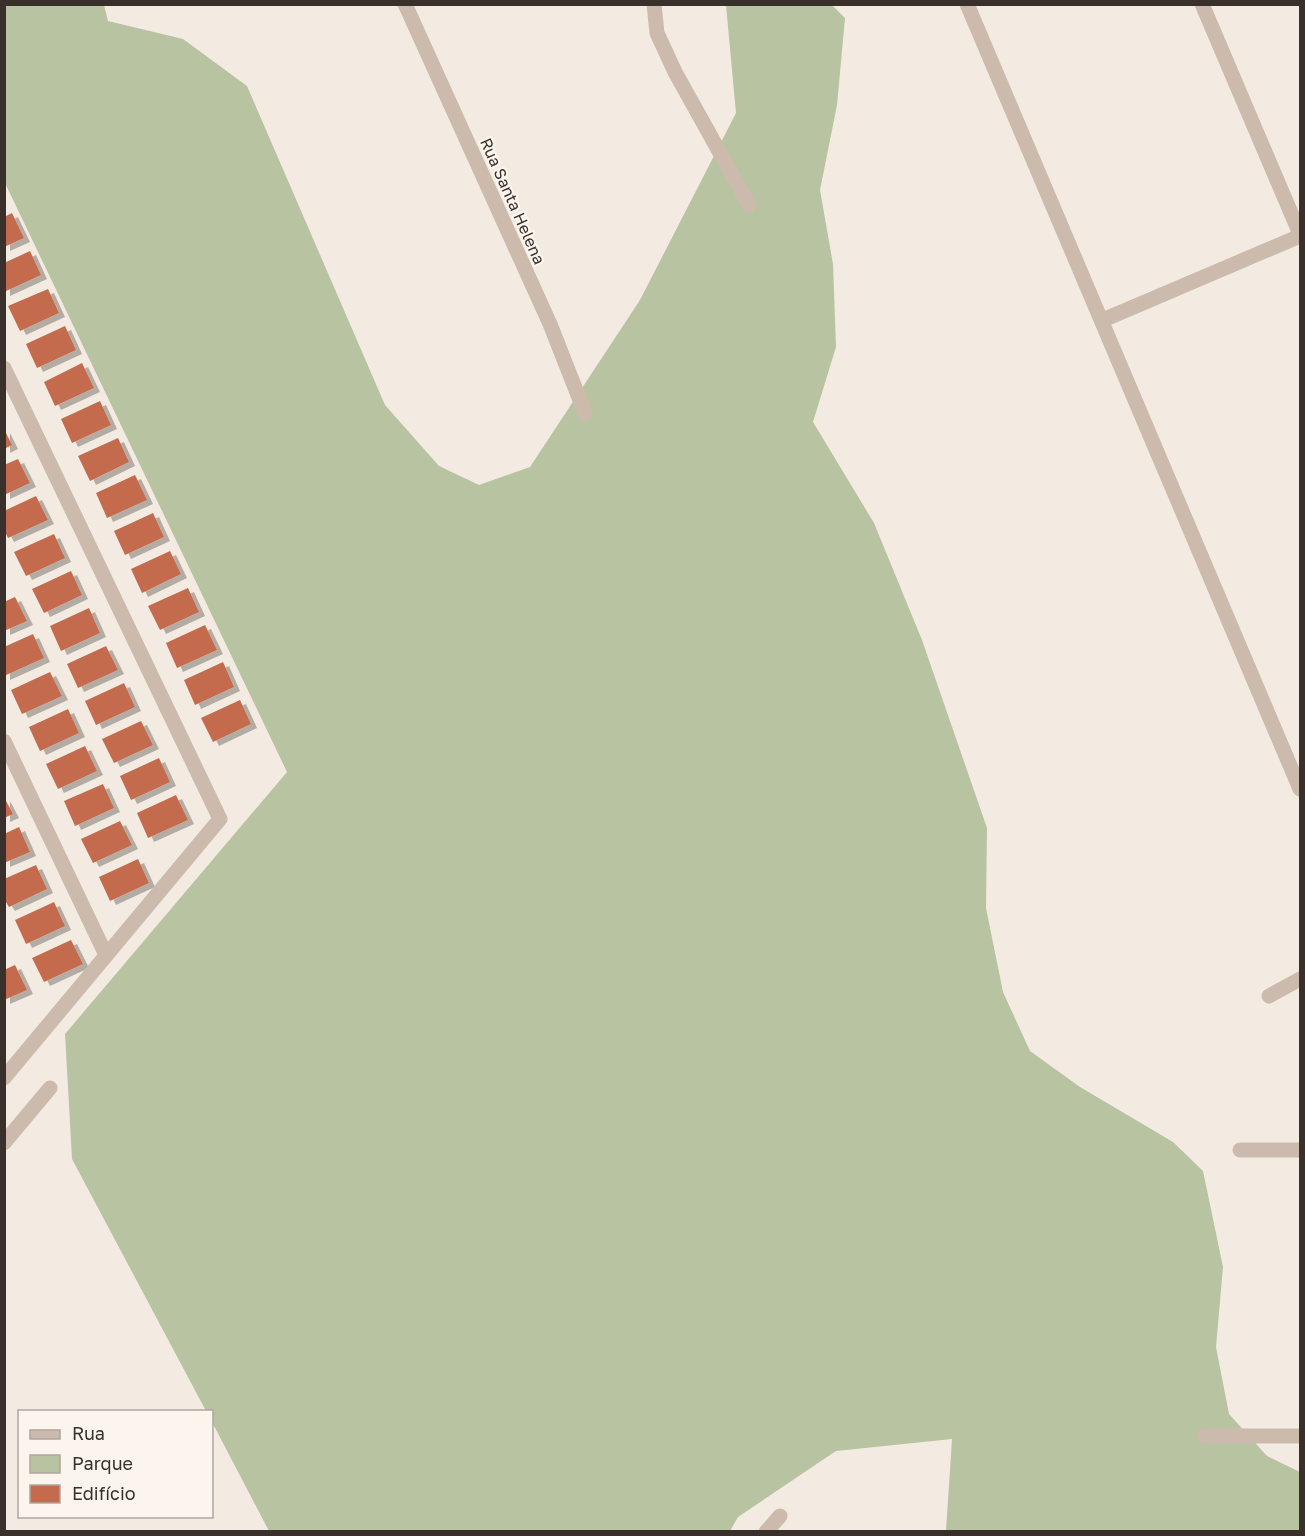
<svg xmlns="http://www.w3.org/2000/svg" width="1305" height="1536" viewBox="0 0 1305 1536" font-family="'Golos Text',sans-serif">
<defs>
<filter id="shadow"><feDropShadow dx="6" dy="4" stdDeviation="0" flood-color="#0004"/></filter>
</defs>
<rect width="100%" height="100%" fill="#f3ebe1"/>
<!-- green -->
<polygon fill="#b7c3a1" points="5,5 104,5 108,21 183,39 247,86 385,405 439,466 479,485 530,467 640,300 736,113 726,5 832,5 845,18 837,105 820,190 833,264 836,347 813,422 874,523 922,640 987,828 986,908 1003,992 1030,1051 1080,1087 1173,1142 1203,1171 1223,1267 1216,1347 1229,1414 1267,1456 1300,1472 1300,1531 946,1531 952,1439 836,1451 738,1517 730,1531 269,1531 212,1422 212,1412 206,1411 72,1159 65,1034 287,772 5,183"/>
<!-- building -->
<g fill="#c46b4e" filter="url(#shadow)">
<polygon points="12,213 24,238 4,247 4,217"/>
<polygon points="30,251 41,275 4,292 4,263"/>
<polygon points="48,289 59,313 20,331 8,306"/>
<polygon points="65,326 76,350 37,368 26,344"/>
<polygon points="82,363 94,388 55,406 44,382"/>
<polygon points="100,401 111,425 72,443 61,419"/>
<polygon points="4,429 12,445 4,449"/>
<polygon points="118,438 129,462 90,481 78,456"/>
<polygon points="18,459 30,483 4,495 4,465"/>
<polygon points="135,475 147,500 107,518 96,493"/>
<polygon points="36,496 48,520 8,538 4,530 4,511"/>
<polygon points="153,513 164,537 125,555 114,531"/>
<polygon points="54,534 65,558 26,576 14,552"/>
<polygon points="170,551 181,574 142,593 131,569"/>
<polygon points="71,571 82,595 44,613 32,589"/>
<polygon points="188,588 199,612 160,630 148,606"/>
<polygon points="15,597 27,621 4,631 4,602"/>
<polygon points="89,608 100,633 61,651 50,626"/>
<polygon points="205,625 217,650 177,668 166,643"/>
<polygon points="33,634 44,658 4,676 4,647"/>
<polygon points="106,646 118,670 78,688 67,664"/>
<polygon points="223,662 234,687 195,705 184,680"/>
<polygon points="50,672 62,696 22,714 11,690"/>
<polygon points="124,683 135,707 96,725 85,701"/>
<polygon points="240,700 251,724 213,742 201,718"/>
<polygon points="68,709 79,733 40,751 29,727"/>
<polygon points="141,721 153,745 114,763 102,739"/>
<polygon points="85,746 97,771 58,789 46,764"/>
<polygon points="159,758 170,782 131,800 120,776"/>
<polygon points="103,784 114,808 75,826 64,801"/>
<polygon points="176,795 188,820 148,838 137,813"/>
<polygon points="4,797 13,814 4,818"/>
<polygon points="120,821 132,845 93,863 81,839"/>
<polygon points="19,827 30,852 4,863 4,834"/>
<polygon points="138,859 149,883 110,901 99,877"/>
<polygon points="36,865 47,889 9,907 4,899 4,879"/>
<polygon points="54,902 65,926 26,944 15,920"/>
<polygon points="71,940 83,964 44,982 32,958"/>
<polygon points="15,965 27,990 4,1000 4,970"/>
</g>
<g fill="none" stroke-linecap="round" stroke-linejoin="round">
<!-- street -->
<g stroke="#ccbbad" stroke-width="15">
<polyline points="405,4 550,324 585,413"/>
<polyline points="654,4 657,33 675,72 749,205"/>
<polyline points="967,4 1300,789"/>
<polyline points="1202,4 1300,234"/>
<polyline points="1103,320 1300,236"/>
<polyline points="4,368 220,819 4,1078"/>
<polyline points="4,741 106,955"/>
<polyline points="1269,996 1300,979"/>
<polyline points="4,1143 50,1088"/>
<polyline points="1240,1150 1300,1150"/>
<polyline points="1204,1436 1300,1436"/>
<polyline points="766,1532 780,1516"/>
</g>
</g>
<g text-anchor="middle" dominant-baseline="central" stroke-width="4.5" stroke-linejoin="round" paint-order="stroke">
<!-- street labels -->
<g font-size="16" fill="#3a302b" stroke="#fbf5ee">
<text transform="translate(513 201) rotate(66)">Rua Santa Helena</text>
</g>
</g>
<!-- border -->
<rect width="1305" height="1536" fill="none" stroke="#3a302b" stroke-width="12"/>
<!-- legend -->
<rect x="18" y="1410" width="195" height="108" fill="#fbf5ee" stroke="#aea6a0" stroke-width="1.5"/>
<rect x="30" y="1430" width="30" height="9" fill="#ccbbad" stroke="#aea6a0" stroke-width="1.5"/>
<text x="72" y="1440" font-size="18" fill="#3a302b">Rua</text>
<rect x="30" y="1455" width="30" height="18" fill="#b7c3a1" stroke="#aea6a0" stroke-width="1.5"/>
<text x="72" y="1470" font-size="18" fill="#3a302b">Parque</text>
<rect x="30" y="1485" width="30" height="18" fill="#c46b4e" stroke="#aea6a0" stroke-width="1.5"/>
<text x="72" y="1500" font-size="18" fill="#3a302b">Edifício</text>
</svg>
